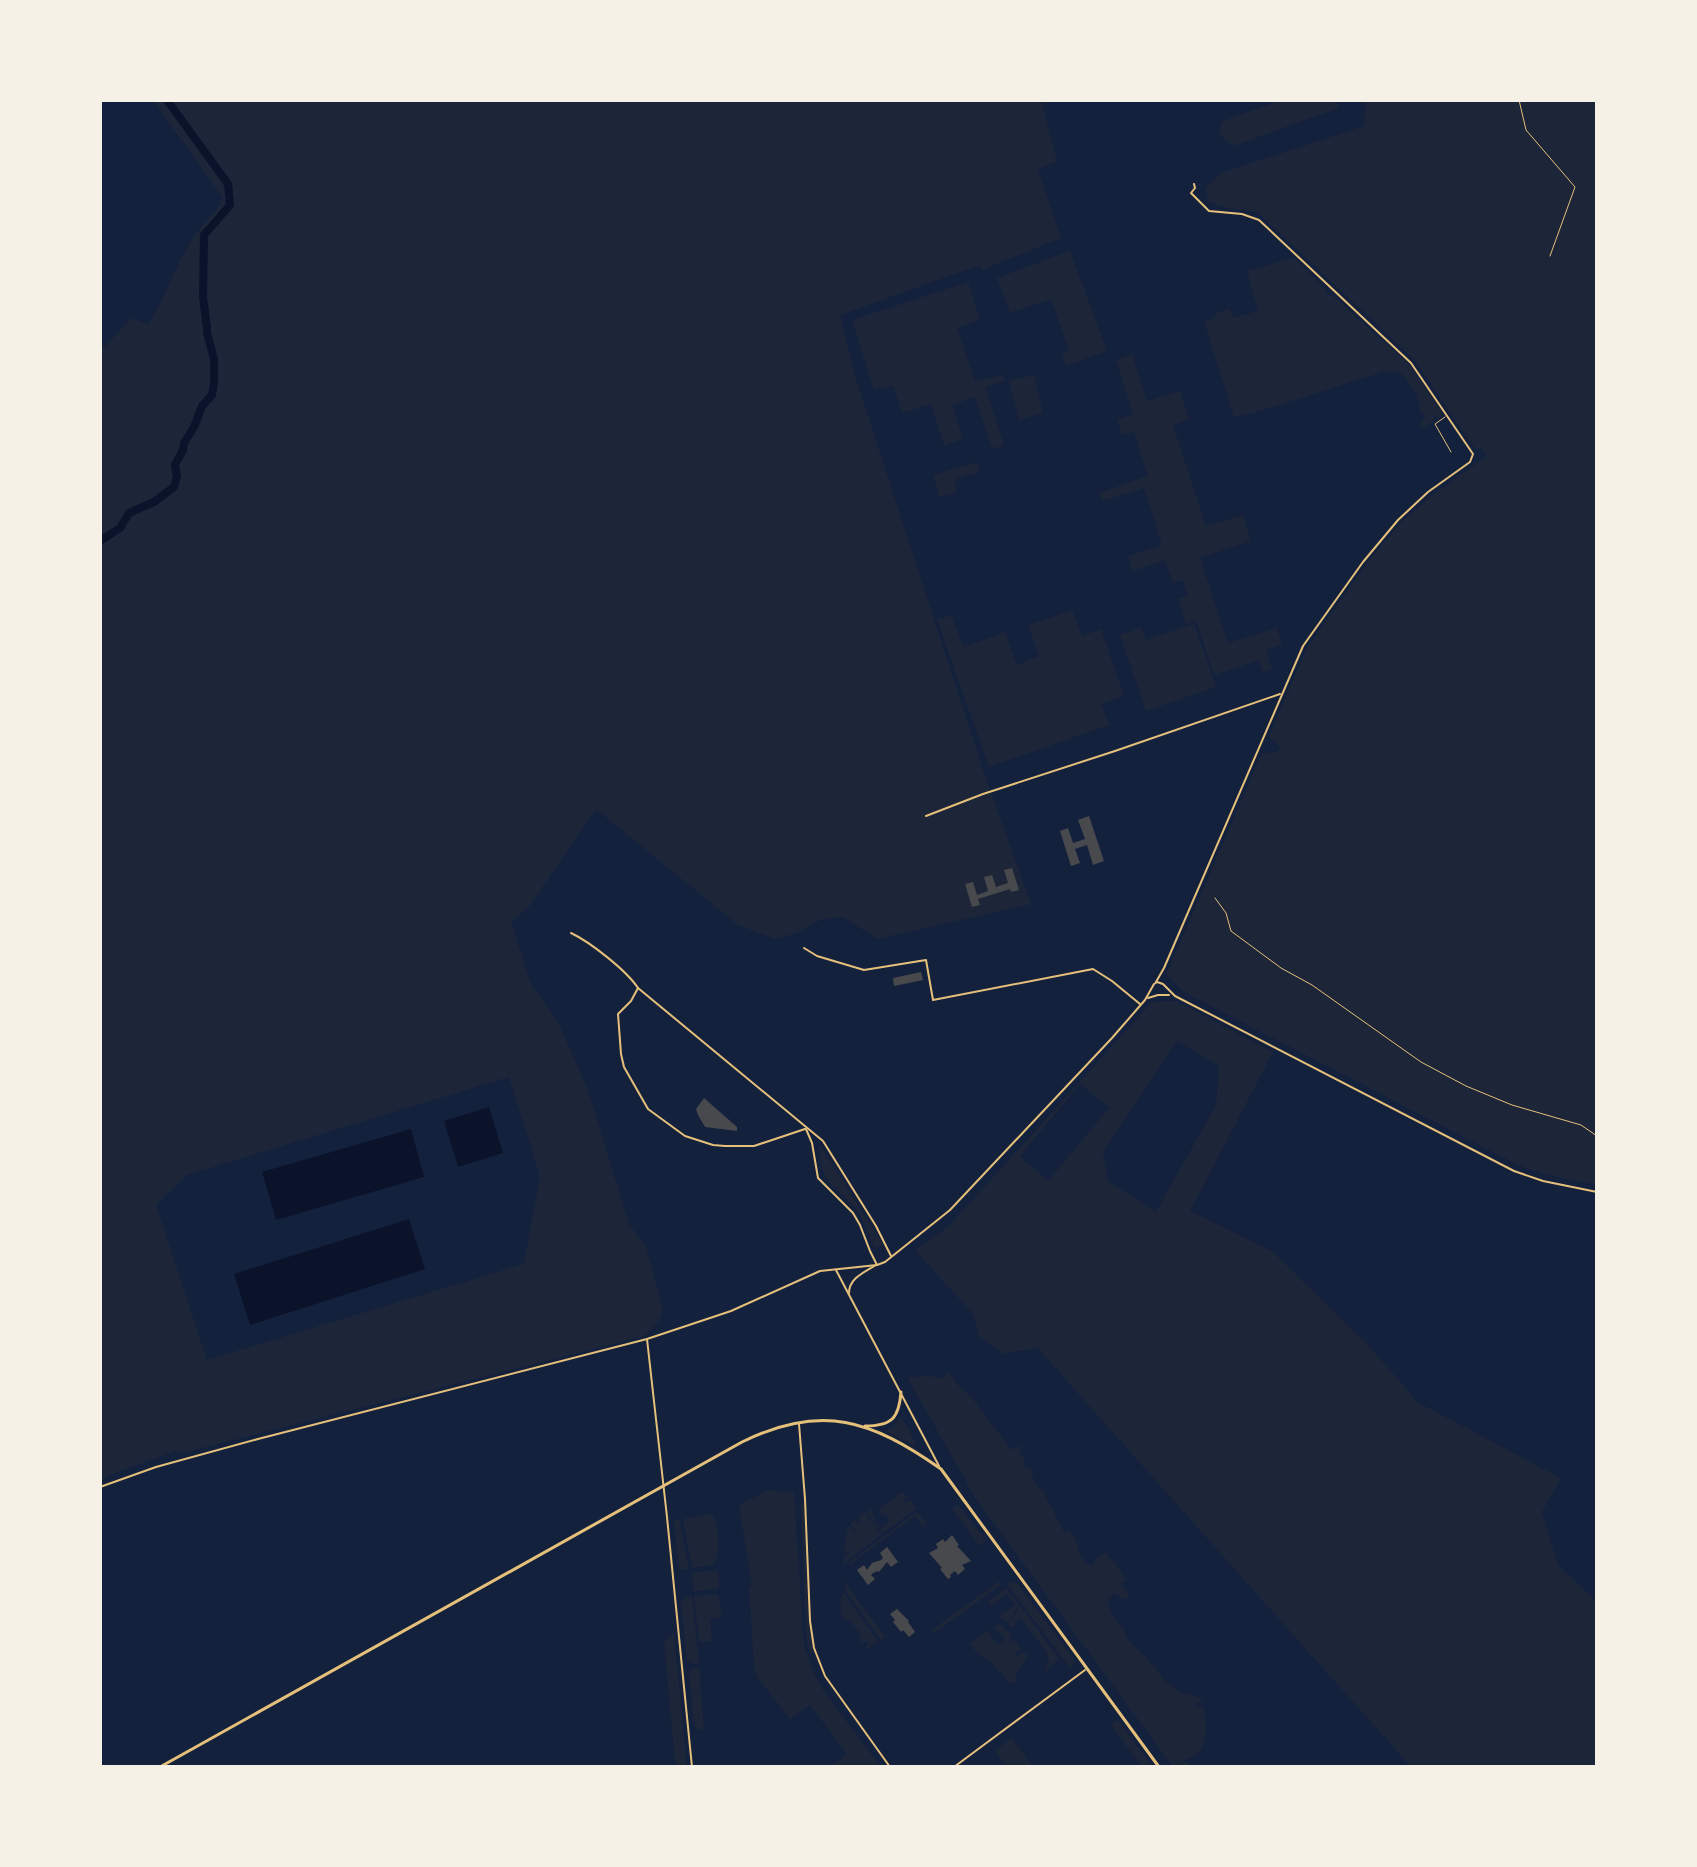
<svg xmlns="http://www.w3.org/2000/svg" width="1697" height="1867" viewBox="0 0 1697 1867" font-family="'Exo 2',sans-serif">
<rect width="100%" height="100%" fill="#14213d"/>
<!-- green -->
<g fill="#1d2539" fill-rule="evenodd">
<path d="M156 100H1041L1057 161 1038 169 1061 238 982 270 980 265 840 315 855 376 986 779 1031 904 877 939 843 917 822 919 797 933 775 939 738 925 596 809 528 908 511 922 531 984 558 1022 588 1090 629 1224 646 1247 663 1311 659 1321 645 1336 182 1453 176 1451 115 1473 100 1481V347H105L131 318 148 324C166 298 175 266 192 239 202 224 216 215 223 198L157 106ZM509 1077 540 1176 524 1264 207 1360 156 1205 187 1175Z"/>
<polygon points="1282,100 1336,100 1339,108 1233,146 1220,135 1219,130 1223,121"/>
<polygon points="1366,100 1597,100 1597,1185 1544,1174 1520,1166 1184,992 1166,975 1262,753 1278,752 1281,748 1269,736 1307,648 1367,563 1400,523 1431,496 1487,456 1482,448 1475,449 1414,359 1257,212 1228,208 1209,202 1205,188 1221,173 1364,126"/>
<polygon points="1070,251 1107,351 1066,366 1062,353 1069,350 1051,299 1010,313 997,278"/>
<polygon points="1293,258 1298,261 1326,290 1326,294 1333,296 1410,365 1444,415 1438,419 1434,415 1434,422 1424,428 1421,426 1421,421 1426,417 1420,410 1417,394 1402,374 1386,371 1253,413 1234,417 1204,321 1215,318 1215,314 1229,308 1233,318 1258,311 1247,271"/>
<polygon points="968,282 980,320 957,328 975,382 1002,374 1005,381 985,387 1004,445 992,449 975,397 952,405 963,439 944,445 931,404 902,413 893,385 874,390 852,320"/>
<polygon points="1132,354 1147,401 1180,391 1189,419 1173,425 1206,526 1243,515 1251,541 1200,558 1228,643 1277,628 1282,644 1266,650 1272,669 1263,672 1259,660 1214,675 1196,621 1186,624 1178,599 1188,596 1183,580 1173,583 1165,560 1133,571 1128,556 1162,545 1144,488 1102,501 1099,493 1148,476 1134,432 1122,435 1117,419 1133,414 1116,360"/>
<polygon points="1034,375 1043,413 1019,420 1009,381"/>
<polygon points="977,462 980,472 954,480 957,492 939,497 933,475"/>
<polygon points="1072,610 1082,636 1101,629 1124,696 1101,704 1109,725 989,767 937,620 952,615 963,647 1005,632 1017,665 1039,656 1028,625"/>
<polygon points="1194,624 1216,687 1146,711 1120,635 1141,628 1146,640"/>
<path d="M1176 1001 1273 1052 1190 1211 1272 1251 1366 1343 1419 1403 1561 1478 1542 1512 1558 1565 1597 1602V1767H1411L1042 1353 1036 1348 1003 1354 979 1336 973 1314 915 1250 949 1226 1152 1002ZM1177 1041 1219 1066 1216 1105 1156 1212 1108 1181 1103 1152ZM1080 1084 1109 1108 1048 1181 1020 1156Z"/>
<path d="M820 1145 884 1246 874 1247C868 1232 863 1217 853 1206 828 1178 823 1187 819 1146Z"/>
<path d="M947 1373H950L957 1384 972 1398 1011 1449H1015L1021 1446 1023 1448 1019 1453 1024 1457 1025 1468 1033 1470 1034 1473 1031 1477 1044 1493 1064 1532 1066 1533 1068 1530C1073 1535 1080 1546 1079 1554L1087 1564 1092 1565 1095 1558 1106 1552 1127 1580 1120 1585 1128 1593V1598L1124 1599 1114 1593 1108 1601 1111 1613 1124 1630 1127 1638 1148 1659 1166 1682 1181 1692 1203 1698 1195 1706 1204 1707C1207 1729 1210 1757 1182 1760L1195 1767H1173L976 1499 907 1377 917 1378C924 1372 935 1379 945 1378Z"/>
<polygon points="901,1416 916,1444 914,1446 885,1431 895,1425"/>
<polygon points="769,1490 794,1493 804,1646 813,1671 823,1690 881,1767 829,1767 847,1754 810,1705 790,1719 757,1677 754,1666 749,1587 752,1586 739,1505"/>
<polygon points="902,1492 908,1497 904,1500 905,1503 911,1500 917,1508 883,1533 867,1512 874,1508 872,1513 876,1520 875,1521 881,1528 890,1521 885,1514 882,1515 879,1509 895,1497 898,1501 896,1496"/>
<polygon points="801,1504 804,1505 808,1620 813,1652 810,1654 806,1634"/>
<polygon points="957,1505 959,1505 986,1541 979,1546 952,1509"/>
<polygon points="865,1512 869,1517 867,1524 870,1519 878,1529 875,1533 879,1531 882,1534 846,1562 845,1565 843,1563 844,1558 855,1548 844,1555 848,1525 857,1533 850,1523 855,1520 858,1523 861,1523 859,1517"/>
<polygon points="915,1513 918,1513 926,1523 923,1527 915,1516 849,1565 848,1563"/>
<path d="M711 1514C720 1524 721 1554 713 1565L692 1568 683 1519Z"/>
<polygon points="679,1519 689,1569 679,1569 674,1522 675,1520"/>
<polygon points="848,1569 847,1585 885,1637 881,1640 845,1591"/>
<polygon points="716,1570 718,1573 719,1586 718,1589 694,1591 692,1573"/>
<polygon points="1013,1581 1018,1584 1073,1658 1075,1664 1070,1668 1009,1587 1008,1584"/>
<polygon points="998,1582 1002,1584 934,1633 932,1630"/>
<polygon points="1006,1588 1019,1604 1008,1624 999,1617 1015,1604 1008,1594 991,1606 988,1601"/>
<path d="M843 1592 878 1641 868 1649 865 1648 869 1644 866 1641 862 1643 859 1639 862 1636 849 1619 845 1621C839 1611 840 1602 843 1592Z"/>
<polygon points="718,1594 722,1617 710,1619 712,1641 699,1642 694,1596"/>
<polygon points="692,1596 699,1663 692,1664 687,1660 681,1602 685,1597"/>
<polygon points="1020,1605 1059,1659 1047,1669 1048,1674 1045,1670 1046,1668 1045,1666 1049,1663 1046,1658 1048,1657 1046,1651 1021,1618 1014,1622 1016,1625 1012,1628 1009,1624"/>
<polygon points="999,1624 1011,1635 1009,1644 1015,1640 1021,1649 1015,1653 1017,1656 1024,1652 1028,1656 1015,1676 1017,1680 1010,1684 994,1665 987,1660 988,1659 986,1660 976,1652 969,1643 987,1630 998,1645 1005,1639 994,1627"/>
<polygon points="672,1634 674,1634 687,1767 676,1767 674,1751 664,1643"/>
<polygon points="699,1667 704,1729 699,1730 694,1726 689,1672 691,1669"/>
<polygon points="1118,1720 1152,1766 1152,1767 1142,1767 1111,1725"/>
<polygon points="1011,1738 1027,1758 1022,1763 1028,1759 1032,1767 1025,1767 1023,1765 1020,1767 1007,1767 996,1753 995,1751"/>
</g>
<!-- water -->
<g fill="#0b132b">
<polygon points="489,1107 503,1153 458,1167 444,1121"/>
<polygon points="411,1129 424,1177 276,1220 262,1172"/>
<polygon points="409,1219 425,1269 250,1325 234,1274"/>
</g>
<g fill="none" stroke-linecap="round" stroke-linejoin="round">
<!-- river -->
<g stroke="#0b132b" stroke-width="8">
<polyline points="167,100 228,184 230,205 204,235 203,297 207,328"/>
<polyline points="100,541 120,528 129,513 154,502 174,487 177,476 175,465 183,450 184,443 194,427 202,406 212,395 214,383 214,359 207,333"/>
</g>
</g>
<!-- building -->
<g fill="#48494c">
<polygon points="1089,816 1104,861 1093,865 1087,845 1075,849 1080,863 1071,866 1060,831 1068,828 1073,843 1085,839 1078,820"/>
<polygon points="1012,868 1019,890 1011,892 1010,889 978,899 980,905 972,907 965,884 973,882 977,895 988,891 984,877 992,875 996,887 1008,883 1004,870"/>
<polygon points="921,972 923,980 894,986 893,978"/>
<polygon points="704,1098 737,1127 737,1131 705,1127 698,1115 696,1109"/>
<polygon points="952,1535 959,1545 957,1546 971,1561 962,1565 965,1569 958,1575 955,1571 950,1575 951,1577 948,1579 940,1569 942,1568 929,1553 938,1548 936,1544 943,1539 945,1542"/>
<polygon points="887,1547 898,1562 891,1567 887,1562 879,1572 878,1571 873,1573 871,1575 875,1579 868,1585 857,1570 864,1565 867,1570 872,1563 881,1560 883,1558 880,1553"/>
<polygon points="897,1609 909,1621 908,1622 915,1632 909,1637 903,1630 901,1632 893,1622 895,1620 890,1614"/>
</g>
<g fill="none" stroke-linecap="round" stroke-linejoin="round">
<!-- path -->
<g stroke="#e5c07b" stroke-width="1">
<polyline points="1519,100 1526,130 1575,187 1550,256"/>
<polyline points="1215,898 1226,913 1231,931 1281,968 1312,985 1421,1062 1466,1086 1512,1105 1581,1125 1597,1136"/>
</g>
<!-- service -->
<polyline stroke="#e5c07b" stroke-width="1" points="1445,417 1435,424 1451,452"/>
<!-- minor -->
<g stroke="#e5c07b" stroke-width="2">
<polyline points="926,816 983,794 1115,751 1280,694"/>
<path d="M571 933C590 942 626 970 638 988L823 1141 876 1226 891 1256"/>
<polyline points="804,948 817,956 864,970 926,960 933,1000 1093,969 1112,981 1140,1004"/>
<polyline points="1156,982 1164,968 1303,646 1363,562 1398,520 1428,492 1470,462 1473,454 1411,363 1259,220 1242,214 1209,211 1191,193 1195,188 1194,184"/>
<polyline points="638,988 631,1001 618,1014 621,1054 624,1067 648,1109 685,1136 713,1145 725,1146 754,1146 805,1129"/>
<polyline points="806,1129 812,1143 818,1178 853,1213 860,1225 870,1251 877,1265"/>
<polyline points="799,1424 805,1499 810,1621 814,1648 825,1676 890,1767"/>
<polyline points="954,1767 1085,1670"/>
</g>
<!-- tertiary -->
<g stroke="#e5c07b" stroke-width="2">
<polyline points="1148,998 1158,995 1169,995"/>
<polyline points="836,1270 939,1466"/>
<path d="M849 1293C849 1278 865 1272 876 1265"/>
<polyline points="647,1339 667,1517 692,1767"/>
<polyline points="100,1487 156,1467 258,1439 647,1339 731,1311 820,1271 877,1265 885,1262 950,1210 1112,1038 1145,1000 1154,984 1157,982 1163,984 1175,996 1514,1171 1543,1181 1597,1192"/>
</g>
<!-- secondary -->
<g stroke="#e5c07b" stroke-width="3">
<path d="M865 1426C892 1426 899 1418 901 1392"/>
<path d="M160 1767 742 1442C822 1403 871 1420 941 1469L1159 1767"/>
</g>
</g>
<!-- border -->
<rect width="1697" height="1867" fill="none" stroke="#f6f1e7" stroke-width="204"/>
</svg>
